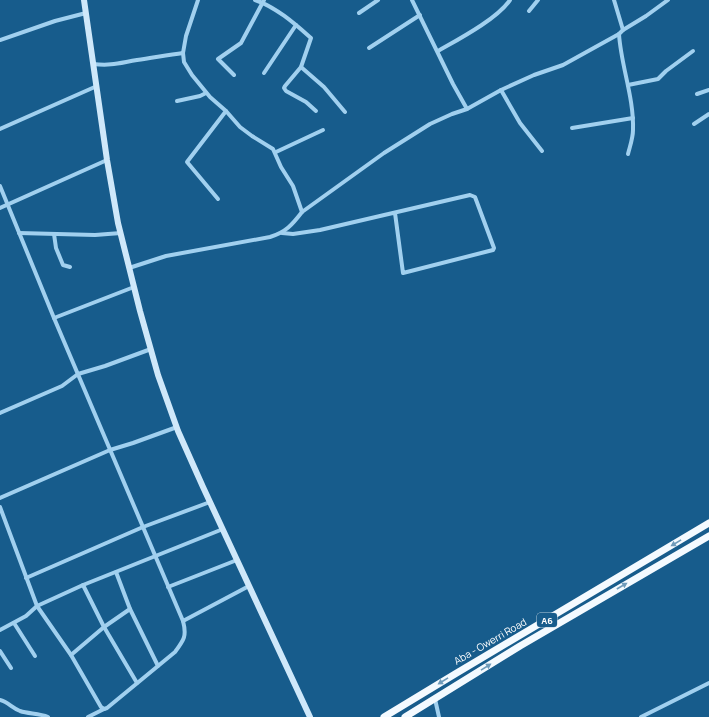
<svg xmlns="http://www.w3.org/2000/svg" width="709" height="717" viewBox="0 0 709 717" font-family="Manrope,sans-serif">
<rect width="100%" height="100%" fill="#175c8c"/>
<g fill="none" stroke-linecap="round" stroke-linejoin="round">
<!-- minor -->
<g stroke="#a1d0ef" stroke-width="4">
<polyline points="198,0 186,36 183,53 184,62 192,75 210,97 226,111 240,127 252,136 273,149 281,167 293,186 302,212"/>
<path d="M255 0C276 7 295 24 311 38L301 67 324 87 345 112"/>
<polyline points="412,0 453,84 467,109"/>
<polyline points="614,0 623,30"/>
<polyline points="529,11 538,0"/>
<polyline points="359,13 378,0"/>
<path d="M619 34C621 66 634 97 633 130 633 138 630 146 628 154"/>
<polyline points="0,40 55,21 86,13"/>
<polyline points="369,48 420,15"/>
<path d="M438 51C459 39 497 19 510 0"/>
<path d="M93 64C112 66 119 63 137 60 152 58 167 55 183 53"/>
<polyline points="301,67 285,86 284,88 286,91 306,102 316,111"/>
<polyline points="264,73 296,25"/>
<polyline points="234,75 218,59 241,43 264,0"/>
<polyline points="628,85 658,79 666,71 693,51"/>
<polyline points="501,90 520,123 542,151"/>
<polyline points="697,94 709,90"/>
<polyline points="177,101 200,96 206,93"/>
<polyline points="694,124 709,114"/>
<polyline points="572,128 633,118"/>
<polyline points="0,129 97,86"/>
<polyline points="276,152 323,130"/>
<polyline points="0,186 54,318 183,621 249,586"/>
<polyline points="218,199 187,162 226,111"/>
<polyline points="0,208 107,160"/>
<polyline points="19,233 95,235 121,233"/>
<polyline points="282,233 293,234 320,230 470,195 475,197 494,248 493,250 403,273 395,213"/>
<polyline points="54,234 56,248 63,265 70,267"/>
<path d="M129 268 166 256 270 237C286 232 292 225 302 212L384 153 430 124 452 114 467 109 501 90 534 75 563 65 619 34 623 30 646 16 668 0"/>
<polyline points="54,318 134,287"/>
<polyline points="0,413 62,386 78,374 105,366 151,349"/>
<polyline points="0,498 110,450 133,443 177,427"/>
<path d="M0 507 37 606 71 655 101 707 104 709 107 708 175 652C184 640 187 636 183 621"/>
<polyline points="116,572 130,609 158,666"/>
<polyline points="26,578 143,527 210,502"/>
<polyline points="83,585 104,627 137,683"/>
<polyline points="168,587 237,560"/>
<polyline points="14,623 35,656"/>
<polyline points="0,630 26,616 37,606 83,585 223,529"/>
<polyline points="0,651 11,668"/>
<polyline points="71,655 104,627 130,609"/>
<polyline points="435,699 439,717"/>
<path d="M0 700C8 702 12 708 20 711 29 714 39 713 48 717"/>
<polyline points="88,717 104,709"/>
<polyline points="641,717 709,683"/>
</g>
<!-- secondary -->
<polyline stroke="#cfe8fa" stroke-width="6" points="84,0 107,160 118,223 140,311 158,375 178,431 203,487 310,717"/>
<!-- trunk -->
<g stroke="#f4faff" stroke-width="7">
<polyline points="384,717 455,674 709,523"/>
<polyline points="405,717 520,646 709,536"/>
</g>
</g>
<!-- one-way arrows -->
<defs><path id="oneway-solid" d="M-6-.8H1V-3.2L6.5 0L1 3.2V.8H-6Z"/></defs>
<g fill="#6f9bba">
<use href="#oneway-solid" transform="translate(676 543) rotate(149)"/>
<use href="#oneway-solid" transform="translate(622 586) rotate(-30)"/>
<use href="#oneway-solid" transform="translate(486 667) rotate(-32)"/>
<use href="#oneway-solid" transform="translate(443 681) rotate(148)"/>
</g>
<g text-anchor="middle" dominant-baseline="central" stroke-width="4" stroke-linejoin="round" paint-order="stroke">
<!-- shield labels -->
<rect fill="#175c8c" stroke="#b9cedc" stroke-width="1" x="537" y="613" width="20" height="14" rx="3"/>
<g font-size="9" font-weight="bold" fill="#fff">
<text x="547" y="620">A6</text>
</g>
<!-- street labels -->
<g font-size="10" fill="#fff" stroke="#175c8c">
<text transform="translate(490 641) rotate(-30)">Aba - Owerri Road</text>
</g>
</g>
</svg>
